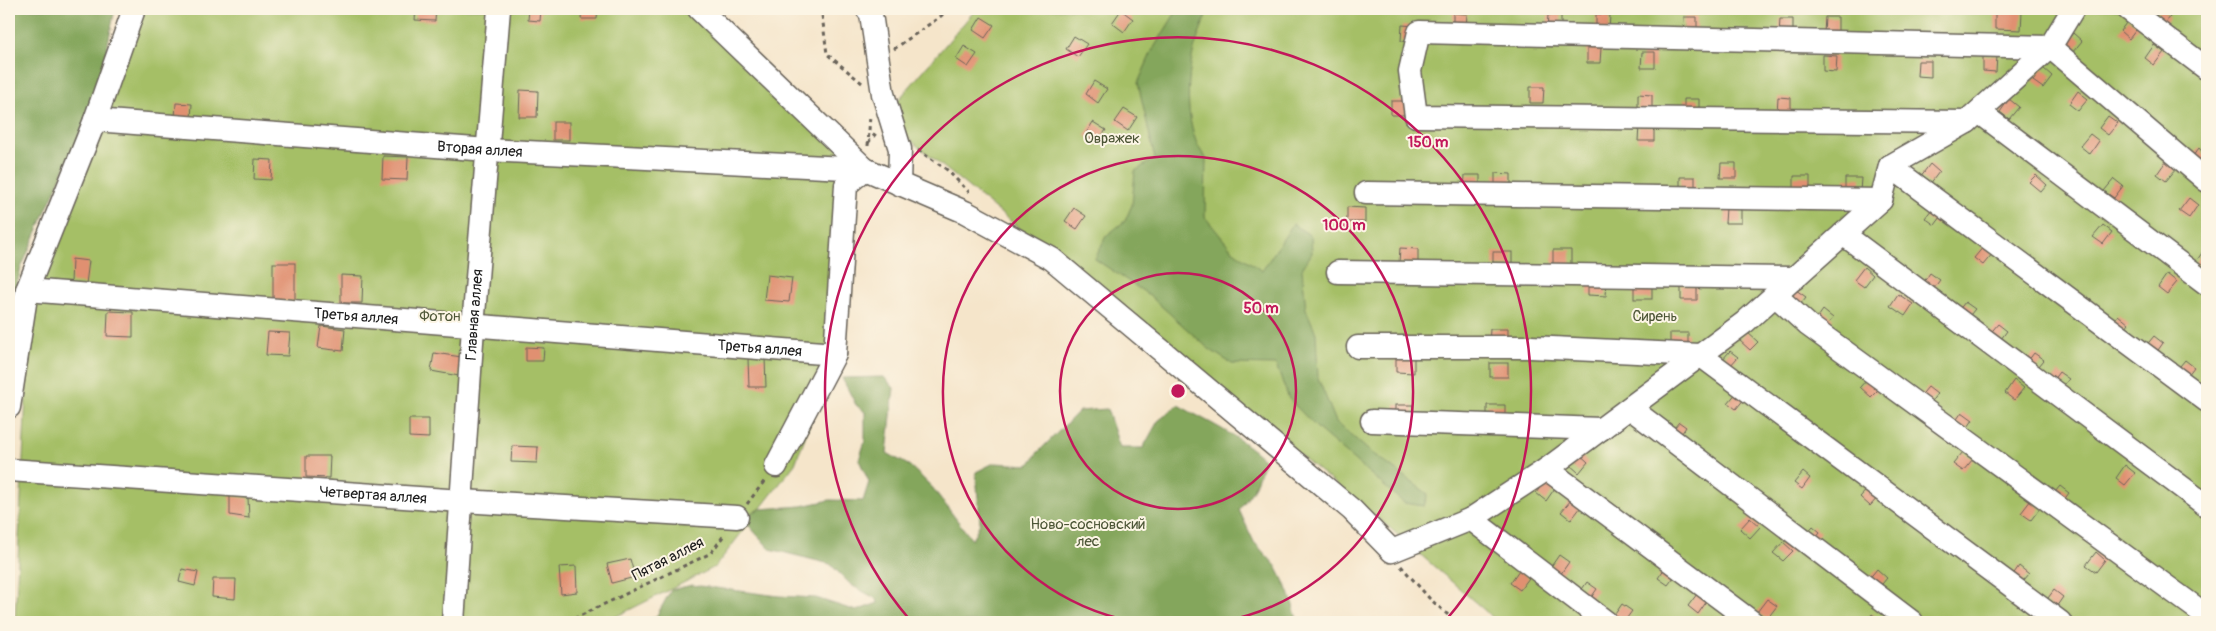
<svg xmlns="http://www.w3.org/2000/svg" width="2216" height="631" viewBox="0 0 2216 631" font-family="Pangolin,sans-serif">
<rect width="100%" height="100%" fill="#fcf5e5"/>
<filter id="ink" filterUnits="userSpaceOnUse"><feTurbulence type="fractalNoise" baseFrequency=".02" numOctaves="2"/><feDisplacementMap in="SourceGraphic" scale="10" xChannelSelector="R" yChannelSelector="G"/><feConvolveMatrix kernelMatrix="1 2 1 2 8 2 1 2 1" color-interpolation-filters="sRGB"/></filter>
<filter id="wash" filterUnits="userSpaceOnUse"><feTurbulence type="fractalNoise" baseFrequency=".0096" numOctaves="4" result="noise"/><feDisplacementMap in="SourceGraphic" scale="20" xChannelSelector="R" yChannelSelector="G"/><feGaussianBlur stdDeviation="1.12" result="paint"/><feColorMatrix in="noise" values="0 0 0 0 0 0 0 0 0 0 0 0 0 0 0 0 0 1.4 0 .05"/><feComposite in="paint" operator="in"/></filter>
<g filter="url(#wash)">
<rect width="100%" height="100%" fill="#f5e5ca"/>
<!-- green -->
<g fill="#a5bf66" stroke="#606e41">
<polygon points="135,9 685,9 865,169 854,176 844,332 795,464 715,567 605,622 15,622 31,293"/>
<polygon points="976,9 2207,9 2207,622 1498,622 1391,529 883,118"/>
</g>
<!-- forest -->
<g fill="#84a65b" stroke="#50613c">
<polygon points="9,9 115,9 98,92 21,268 9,317"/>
<path d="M1178 9H1208C1204 22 1198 36 1194 49 1186 80 1184 133 1206 158L1205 217 1232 250 1262 271 1293 224 1311 236 1312 253 1302 269 1306 309 1316 333 1318 378 1336 422 1368 450 1428 494 1424 506 1404 503 1317 428 1289 399 1276 365 1232 364 1209 349 1149 295 1095 259 1106 236 1125 221 1132 205 1135 171 1155 159 1138 83 1152 51Z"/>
<path d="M884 377 894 388 887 453 910 466 932 487 972 540 980 523 976 472 994 463 1029 465 1038 452 1079 411 1107 409 1120 448H1143L1158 421 1178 405C1208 422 1240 436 1265 460L1253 490 1239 510 1254 542 1276 566 1289 592 1298 622H644L656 617 671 590 692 585 779 596 816 598 856 611 878 603 875 598 851 585 830 564 770 549 741 517 760 509 802 506 830 500 863 501 869 482 859 460 865 441V412L856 405 842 378Z"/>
</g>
<g id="blocks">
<!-- building -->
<g fill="#e09071">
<polygon points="416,9 436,9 435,21 415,20"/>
<polygon points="529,9 541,9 540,21 528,20"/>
<polygon points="582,9 598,9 597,19 581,19"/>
<polygon points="2161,9 2170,17 2161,29 2151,22"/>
<polygon points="1121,10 1133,19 1124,32 1112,23"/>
<polygon points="1995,12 2022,12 2021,30 1995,29"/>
<polygon points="1453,13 1467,14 1466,29 1453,29"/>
<polygon points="1596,14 1610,15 1609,31 1596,30"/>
<polygon points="1548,15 1561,15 1561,31 1547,30"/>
<polygon points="981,17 994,25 985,38 973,30"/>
<polygon points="1684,17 1697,17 1697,33 1683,32"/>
<polygon points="1825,17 1838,17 1838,33 1824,33"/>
<polygon points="1780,19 1793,19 1793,35 1779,34"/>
<polygon points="2129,19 2139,26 2129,39 2120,31"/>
<polygon points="1402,25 1415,26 1415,42 1401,41"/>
<polygon points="2073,33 2082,41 2072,53 2063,46"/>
<polygon points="1074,36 1087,44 1078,57 1066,49"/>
<polygon points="2154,45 2164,52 2154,65 2145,58"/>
<polygon points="964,46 977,54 968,67 956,59"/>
<polygon points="1587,47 1601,48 1600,63 1587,63"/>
<polygon points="1642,52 1655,52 1655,68 1641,68"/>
<polygon points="1823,55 1837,56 1836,72 1823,71"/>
<polygon points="1983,55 1997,56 1996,72 1983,71"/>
<polygon points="1918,61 1931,61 1931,77 1917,76"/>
<polygon points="2043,68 2052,76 2043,88 2033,81"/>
<polygon points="1094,81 1107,89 1098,103 1086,94"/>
<polygon points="1530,87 1544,87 1543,103 1530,103"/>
<polygon points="520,90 538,91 537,117 519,117"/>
<polygon points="2078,91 2088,99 2078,111 2069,104"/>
<polygon points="1638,94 1652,95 1652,111 1638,110"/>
<polygon points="1778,97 1791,98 1791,113 1777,113"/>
<polygon points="1684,99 1699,99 1699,114 1684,113"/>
<polygon points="2009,99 2019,107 2009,119 2000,112"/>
<polygon points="1391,101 1407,101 1406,115 1391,115"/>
<polygon points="176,103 192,104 191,119 175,118"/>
<polygon points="1124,109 1137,117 1128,131 1115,122"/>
<polygon points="2108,116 2118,123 2108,135 2099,128"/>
<rect x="553" y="122" width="16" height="18"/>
<polygon points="1093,122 1106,130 1097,143 1085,135"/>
<polygon points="1639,126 1654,127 1654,141 1638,141"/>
<polygon points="2090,134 2099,141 2090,154 2080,146"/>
<polygon points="2199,148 2207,157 2199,168 2189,161"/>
<polygon points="383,156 408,157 407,180 382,179"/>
<polygon points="255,159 272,160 271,180 254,179"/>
<polygon points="2166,161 2176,169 2166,181 2157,174"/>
<polygon points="1721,163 1736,163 1736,178 1720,178"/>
<polygon points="1930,164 1939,172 1930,184 1920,177"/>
<polygon points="1495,173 1511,174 1511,188 1495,187"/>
<polygon points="1465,175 1480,175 1480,190 1464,189"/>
<polygon points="2036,175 2047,185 2041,192 2029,182"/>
<polygon points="1794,176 1810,176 1810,191 1794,190"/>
<polygon points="1680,177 1695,177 1695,192 1680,191"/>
<polygon points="1845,178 1861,178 1860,192 1845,192"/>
<polygon points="2114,179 2123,186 2114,198 2104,191"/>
<polygon points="2189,198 2198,205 2189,218 2179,211"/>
<polygon points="1935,205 1944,213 1935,225 1925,218"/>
<polygon points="1347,207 1365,208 1365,222 1347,222"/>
<polygon points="1074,208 1086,216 1077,229 1065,221"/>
<polygon points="1726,208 1741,209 1741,223 1725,223"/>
<polygon points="2103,225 2112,232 2103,244 2093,237"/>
<polygon points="1984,246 1993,253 1983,265 1974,258"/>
<polygon points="1400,248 1418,249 1418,263 1399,263"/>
<polygon points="1553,250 1571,250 1571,265 1553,264"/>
<polygon points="2204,250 2207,252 2207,266 2204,270 2195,263"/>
<rect x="1493" y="252" width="19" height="14"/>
<polygon points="72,259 89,261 86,284 71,283"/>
<rect x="273" y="263" width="22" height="38"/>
<polygon points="1864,267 1873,275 1864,287 1854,280"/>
<polygon points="1930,273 1940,280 1930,293 1921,286"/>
<polygon points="2167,274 2177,282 2167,294 2158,287"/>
<polygon points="341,275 363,276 362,303 341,303"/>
<polygon points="767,275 792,278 789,302 764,300"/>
<polygon points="1588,281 1607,281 1606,296 1588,295"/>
<rect x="1634" y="284" width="18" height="15"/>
<polygon points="1681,285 1697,286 1697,300 1681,300"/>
<polygon points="1796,290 1806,297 1796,310 1787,302"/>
<polygon points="1898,294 1913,304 1905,316 1890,306"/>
<polygon points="1965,302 1975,309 1965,321 1956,314"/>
<polygon points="1823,310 1833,318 1823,330 1814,323"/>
<polygon points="108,311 133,312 133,337 107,336"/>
<polygon points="2118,315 2129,324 2122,333 2111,325"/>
<polygon points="1998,324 2007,331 1998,343 1988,336"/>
<polygon points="321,326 345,329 343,351 318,348"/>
<polygon points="1490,329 1508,329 1508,344 1489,344"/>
<polygon points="268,332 290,333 288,356 266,355"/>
<polygon points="1747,332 1758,342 1750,350 1739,340"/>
<rect x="1670" y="333" width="18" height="14"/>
<polygon points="2154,336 2163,343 2154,356 2144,348"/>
<polygon points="526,347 544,348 543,361 526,361"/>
<polygon points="1730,351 1738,357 1729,367 1721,361"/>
<polygon points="434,353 462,357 459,376 431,371"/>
<polygon points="2034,353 2044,360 2034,372 2025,365"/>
<polygon points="765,358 766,387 749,387 748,359"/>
<polygon points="1396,358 1414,358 1414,373 1396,372"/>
<polygon points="2185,360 2194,367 2185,379 2175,372"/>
<rect x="1490" y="363" width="18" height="14"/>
<polygon points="2059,372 2069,379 2059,391 2050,384"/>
<polygon points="1867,379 1879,389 1871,397 1860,387"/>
<polygon points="2014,380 2024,388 2014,400 2005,393"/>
<polygon points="1928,387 1937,394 1927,407 1918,399"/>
<polygon points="1737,392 1745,398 1736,409 1728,403"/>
<rect x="1395" y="405" width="18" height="15"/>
<polygon points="1487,405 1505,405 1505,420 1487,419"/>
<polygon points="1962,412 1973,420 1966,430 1955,422"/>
<polygon points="409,419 429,419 429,438 409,437"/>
<polygon points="1679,422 1686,427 1678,439 1670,433"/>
<polygon points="512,446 538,447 537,463 511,462"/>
<polygon points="1963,452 1973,459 1963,471 1953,464"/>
<polygon points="1578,453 1588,462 1579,473 1569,464"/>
<polygon points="306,456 330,456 329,478 306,477"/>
<polygon points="2125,465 2135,473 2125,485 2116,478"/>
<polygon points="1803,472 1810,478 1802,489 1794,483"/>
<polygon points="1545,481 1555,488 1546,501 1536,493"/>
<polygon points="1870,486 1880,495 1870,506 1860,497"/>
<polygon points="2060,486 2069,493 2060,505 2050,498"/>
<polygon points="230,496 248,498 249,518 230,515"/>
<polygon points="1571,500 1581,507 1571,520 1561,512"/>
<polygon points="2031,500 2040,508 2031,520 2021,513"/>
<polygon points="1750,518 1760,527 1750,538 1740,529"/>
<polygon points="1813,526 1820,532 1812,542 1804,536"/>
<polygon points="1783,542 1793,551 1783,561 1773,553"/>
<polygon points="2096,552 2105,560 2096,572 2086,565"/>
<polygon points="1559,555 1569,562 1560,575 1550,568"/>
<polygon points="630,559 635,577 612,583 607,564"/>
<polygon points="1667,565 1677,573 1668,585 1658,578"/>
<polygon points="576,566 577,592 561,594 559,567"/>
<polygon points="2019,566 2029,574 2019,586 2010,579"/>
<polygon points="182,569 198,572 195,586 179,582"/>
<polygon points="1877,569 1887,578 1878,589 1868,580"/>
<polygon points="1519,570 1529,578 1520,590 1510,583"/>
<polygon points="213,579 236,579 235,599 212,597"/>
<polygon points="1587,582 1597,589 1588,602 1578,595"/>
<polygon points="2054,590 2063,597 2054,610 2045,602"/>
<polygon points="1697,594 1707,601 1698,614 1688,606"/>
<polygon points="1767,599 1777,606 1767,619 1757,612"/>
<polygon points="1622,604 1632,611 1624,622 1620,622 1613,617"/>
<polygon points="1872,614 1882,622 1865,622"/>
</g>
</g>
</g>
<g filter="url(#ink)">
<use href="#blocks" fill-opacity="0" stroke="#686259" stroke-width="1"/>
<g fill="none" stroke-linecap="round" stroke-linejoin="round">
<!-- minor casing -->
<g stroke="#686259" stroke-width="25">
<g id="minor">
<polyline points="699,9 865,169 965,212 1052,259 1352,510 1392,551 1471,519 1547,469 1745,322 1881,200 1890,166 1967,122 2050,47 2073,9"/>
<polyline points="867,9 871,14 883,94 900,149 899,184"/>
<polyline points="2128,9 2207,69"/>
<polyline points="1979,112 2207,284"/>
<path id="s1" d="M95 120 488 150 865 169"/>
<polyline points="1967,122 1416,116 1410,71 1419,32 2050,47 2207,181"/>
<polyline points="1890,166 2207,401"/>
<polyline points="1366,193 1881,200"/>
<polyline points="1843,234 2207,506"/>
<polyline points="1338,272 1795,278"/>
<path id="s2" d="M27 290 835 354"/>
<polyline points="1776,296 1808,325 2207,616"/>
<polyline points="1358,347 1531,347 1700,355 2060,622"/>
<polyline points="9,407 27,290 95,120 134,9"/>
<polyline points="1630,408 1912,622"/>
<polyline points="1372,421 1601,429"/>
<polyline points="776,466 835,354 846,185 865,169"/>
<polyline points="1547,469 1752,622"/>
<path id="s3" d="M9 470 462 501 737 517"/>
<polyline points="1471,519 1606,622"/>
<path id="s4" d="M453 622 473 327 499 9"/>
</g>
</g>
<!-- path -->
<g stroke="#686259" stroke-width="3" stroke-dasharray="4 4" stroke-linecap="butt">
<polyline points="818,9 822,15 827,54 862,83"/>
<polyline points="894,49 941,16 948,9"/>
<polyline points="868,143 877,132"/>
<polyline points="868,146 870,115"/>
<polyline points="918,150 946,169 969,192"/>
<polyline points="747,504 766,479"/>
<polyline points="1401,566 1429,598 1456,622"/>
<polyline points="567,622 711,553 724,535"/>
</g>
<!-- minor -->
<use href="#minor" stroke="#fff" stroke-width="22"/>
</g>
</g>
<!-- distance rings -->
<g fill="none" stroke="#c2185b" stroke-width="2.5">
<circle cx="1178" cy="391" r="118"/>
<path d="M1135 622A235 235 0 1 1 1221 622"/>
<path d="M910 620A353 353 0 1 1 1446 620"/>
</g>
<g text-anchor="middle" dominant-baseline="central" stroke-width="4" stroke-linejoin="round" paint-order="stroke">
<!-- park labels -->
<g font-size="15" fill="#4c5536" stroke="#fcf5e5">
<text x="1112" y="138">Овражек</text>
<text x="440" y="316">Фотон</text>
<text x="1655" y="316">Сирень</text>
<text x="1088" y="524">Ново-сосновский<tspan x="1088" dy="17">лес</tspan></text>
</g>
<!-- street labels -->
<g font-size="15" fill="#1c1c1c" stroke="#fcf5e5">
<text stroke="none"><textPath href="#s1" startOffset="386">Вторая аллея</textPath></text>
<text stroke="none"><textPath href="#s4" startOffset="308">Главная аллея</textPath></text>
<text stroke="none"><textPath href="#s2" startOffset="330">Третья аллея</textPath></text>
<text stroke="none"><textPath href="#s2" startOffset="735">Третья аллея</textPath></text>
<text stroke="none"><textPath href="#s3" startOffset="365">Четвертая аллея</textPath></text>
<text transform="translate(668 559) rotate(-27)">Пятая аллея</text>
</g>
</g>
<circle cx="1178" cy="391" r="8" fill="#c2185b" stroke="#fcf5e5" stroke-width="2.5"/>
<g font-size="15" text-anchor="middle" font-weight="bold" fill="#c2185b" stroke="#fcf5e5" stroke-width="4" stroke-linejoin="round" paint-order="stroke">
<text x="1428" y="147">150 m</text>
<text x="1344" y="230">100 m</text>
<text x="1261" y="313">50 m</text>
</g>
<!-- margin -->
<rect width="2216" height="631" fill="none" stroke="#fcf5e5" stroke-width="30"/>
</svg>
